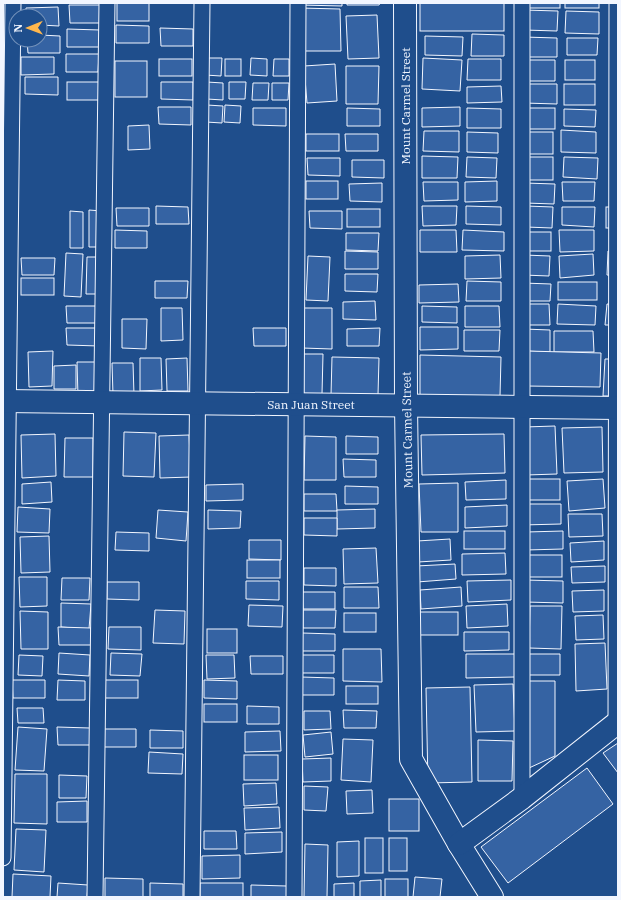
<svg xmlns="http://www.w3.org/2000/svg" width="621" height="900" viewBox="0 0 621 900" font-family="'IBM Plex Serif',serif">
<rect width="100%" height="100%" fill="#1f4e8c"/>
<!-- building -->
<g fill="#3563a3" stroke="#f2f6ff">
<rect x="117" y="3" width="32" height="18"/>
<polygon points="301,3 342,3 342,6 300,5"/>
<polygon points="347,3 380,3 379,5 347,5"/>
<rect x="420" y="3" width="84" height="28"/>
<rect x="525" y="3" width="35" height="5"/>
<rect x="565" y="3" width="34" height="5"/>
<polygon points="69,5 103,5 102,23 70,23"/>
<polygon points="58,7 59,26 40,25 40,16 26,16 26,8"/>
<polygon points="300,8 340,9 341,51 300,51"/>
<polygon points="524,10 558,11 557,31 524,30"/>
<polygon points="566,11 599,12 599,34 565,33"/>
<polygon points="377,15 379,58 348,59 346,16"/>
<polygon points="116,25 149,26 149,43 116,43"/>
<polygon points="160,28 193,29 193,46 161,46"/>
<polygon points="67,29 100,30 100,47 67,47"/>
<polygon points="472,34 504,35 504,56 471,56"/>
<polygon points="40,35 60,36 60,53 28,53 27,40 40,40"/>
<polygon points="425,36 463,37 462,56 425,55"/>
<polygon points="524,37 557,38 557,57 524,57"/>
<polygon points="567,38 598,38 597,55 567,55"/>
<polygon points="66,54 99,54 98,72 66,72"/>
<polygon points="21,57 54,57 54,74 21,75"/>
<polygon points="206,58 222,58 221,76 205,75"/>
<polygon points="251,58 267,59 267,76 250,75"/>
<polygon points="423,58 462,60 460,91 422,89"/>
<rect x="159" y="59" width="33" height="17"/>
<rect x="225" y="59" width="16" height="17"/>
<polygon points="274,59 289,59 289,76 273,76"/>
<polygon points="468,59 501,59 501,80 467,80"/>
<polygon points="524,60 555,60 555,81 525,81"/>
<rect x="565" y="60" width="30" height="20"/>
<rect x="115" y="61" width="32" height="36"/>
<polygon points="335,64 337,101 307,103 304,66"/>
<polygon points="346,66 379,66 378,104 346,104"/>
<polygon points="25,77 58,77 58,95 25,94"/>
<rect x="67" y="82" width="33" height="18"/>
<polygon points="161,82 193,82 193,100 161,99"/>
<polygon points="207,82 223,83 223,100 207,99"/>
<polygon points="229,82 246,82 245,99 229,99"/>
<polygon points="253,83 269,83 268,100 252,100"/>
<polygon points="272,83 289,83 288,100 272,100"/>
<polygon points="524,84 557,84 557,104 524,103"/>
<rect x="564" y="84" width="31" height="21"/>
<polygon points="501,86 502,102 467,103 467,87"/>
<polygon points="207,105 223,106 222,123 206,122"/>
<polygon points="225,105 241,106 240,123 224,122"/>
<polygon points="158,107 191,107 191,125 159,124"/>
<polygon points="460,107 460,126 422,127 422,108"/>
<polygon points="253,108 286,108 286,126 253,125"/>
<polygon points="347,108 380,109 380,126 347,126"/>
<polygon points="467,108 501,109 501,128 467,128"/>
<rect x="523" y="108" width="32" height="21"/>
<polygon points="564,109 596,110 595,127 564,126"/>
<polygon points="149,125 150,149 128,150 128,126"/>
<polygon points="561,130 596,132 596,153 561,152"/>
<polygon points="424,131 459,131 459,152 423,151"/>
<polygon points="467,132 498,133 498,153 467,152"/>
<rect x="523" y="132" width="30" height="22"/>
<rect x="306" y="134" width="33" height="17"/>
<polygon points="345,134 378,134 378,151 346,151"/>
<polygon points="422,156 458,157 457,178 422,178"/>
<polygon points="467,157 497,158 496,178 466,177"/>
<rect x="523" y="157" width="30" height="23"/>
<polygon points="564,157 598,158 597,179 563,177"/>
<polygon points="307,158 340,158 340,176 308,175"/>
<polygon points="352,160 384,160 384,178 352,177"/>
<rect x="306" y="181" width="32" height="18"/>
<polygon points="497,181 497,201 465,202 465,182"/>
<polygon points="423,182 458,182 458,200 424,201"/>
<polygon points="562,182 595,182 594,201 563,201"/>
<polygon points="382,183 382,202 350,201 349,184"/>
<polygon points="525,183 555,184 554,204 525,203"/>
<polygon points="156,206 188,207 189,224 156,224"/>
<polygon points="422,206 457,206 456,225 423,226"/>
<polygon points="466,206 501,207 501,225 466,224"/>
<polygon points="526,206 553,207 552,228 526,227"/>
<polygon points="562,207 595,207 594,227 562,225"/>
<rect x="606" y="207" width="12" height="21"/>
<polygon points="116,208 149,208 149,226 117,226"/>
<rect x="347" y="209" width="33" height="18"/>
<polygon points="89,210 102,211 102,247 89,247"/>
<polygon points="70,211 83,212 83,248 70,248"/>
<polygon points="309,211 342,211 342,229 310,228"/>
<polygon points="115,230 147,231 147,248 115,248"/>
<polygon points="420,230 456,230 457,252 420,252"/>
<polygon points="463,230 504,232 504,251 462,250"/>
<polygon points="559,230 594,230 594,251 560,252"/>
<rect x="524" y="232" width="27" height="19"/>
<polygon points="346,233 379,233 378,251 346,250"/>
<polygon points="345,251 378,252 378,269 345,269"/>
<polygon points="608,251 618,251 618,276 607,275"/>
<polygon points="66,253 83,254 81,297 64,296"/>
<polygon points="593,254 594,275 560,278 559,256"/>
<polygon points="500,255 501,278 465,279 465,256"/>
<polygon points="524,255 550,256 549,276 523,275"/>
<polygon points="308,256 330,257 328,301 306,300"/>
<polygon points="87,257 99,257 99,294 86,294"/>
<polygon points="21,258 55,258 54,275 22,275"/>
<polygon points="345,274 378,274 377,292 345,291"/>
<rect x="21" y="278" width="33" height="17"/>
<polygon points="155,281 188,281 187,298 155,298"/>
<polygon points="467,281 501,282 501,301 466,301"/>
<rect x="558" y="282" width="39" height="18"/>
<polygon points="523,283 551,284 550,301 523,301"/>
<polygon points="458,284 459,302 419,303 419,285"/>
<polygon points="375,301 376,320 343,319 343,302"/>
<polygon points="523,304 549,304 550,325 522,325"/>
<polygon points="558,304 596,306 595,325 557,324"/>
<polygon points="607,304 618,305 618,325 605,325"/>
<polygon points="66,306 99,306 99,323 67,323"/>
<polygon points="422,306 457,307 457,323 422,322"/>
<polygon points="465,306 499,306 500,327 465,327"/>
<polygon points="161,308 182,308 183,340 161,341"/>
<polygon points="301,308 332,308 332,349 302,348"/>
<polygon points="122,319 147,319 146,349 122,348"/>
<polygon points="420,327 458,327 458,349 420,350"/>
<polygon points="66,328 99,328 99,346 67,345"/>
<polygon points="253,328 286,328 286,346 254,346"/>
<polygon points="380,328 379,346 347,346 347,329"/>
<polygon points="524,329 550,330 550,352 523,351"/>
<polygon points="464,330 500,330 499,351 464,351"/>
<polygon points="554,331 593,331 594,352 554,352"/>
<polygon points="53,351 52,386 29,387 28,352"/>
<polygon points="527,351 601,353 600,387 526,386"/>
<polygon points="302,354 323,354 322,394 301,394"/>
<polygon points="420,355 501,357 500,396 420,395"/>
<polygon points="332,357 379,358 378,395 331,395"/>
<polygon points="140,358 161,358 162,390 140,391"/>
<polygon points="187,358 188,391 167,391 166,359"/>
<polygon points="605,359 618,359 618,396 603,396"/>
<polygon points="77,362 101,362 100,396 78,397"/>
<polygon points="112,363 133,363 134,395 113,395"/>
<polygon points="76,365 76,389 54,389 54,366"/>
<polygon points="555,426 557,474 526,475 524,427"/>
<polygon points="602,427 603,472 564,473 562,428"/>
<polygon points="124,432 156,433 154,477 123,476"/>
<polygon points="55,434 56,476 22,478 21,435"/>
<polygon points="504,434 505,473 422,475 421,435"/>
<polygon points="189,435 191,477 160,478 159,436"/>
<polygon points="305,436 336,437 336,480 304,480"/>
<polygon points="346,436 378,437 378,454 346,454"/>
<polygon points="65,438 93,438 93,477 64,477"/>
<polygon points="343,459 376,460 376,477 344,477"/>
<rect x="525" y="479" width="35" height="21"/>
<polygon points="603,479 605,508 569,511 567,481"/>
<polygon points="506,480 506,499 466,500 465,482"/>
<polygon points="51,482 52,502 22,504 22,484"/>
<polygon points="458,483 458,532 421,532 419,484"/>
<polygon points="243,484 243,500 206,501 206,485"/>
<polygon points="345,486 378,487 378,504 345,504"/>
<polygon points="304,494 336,494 337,511 304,511"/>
<polygon points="522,504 561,504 561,524 522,525"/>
<polygon points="507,505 507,526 465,528 465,507"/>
<polygon points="18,507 50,509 49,533 17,532"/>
<polygon points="375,509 375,528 337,529 337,510"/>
<polygon points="158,510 188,512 186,541 156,538"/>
<polygon points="208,510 241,511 240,528 208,529"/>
<polygon points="568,514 602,514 603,536 569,537"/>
<polygon points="304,518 337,518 337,536 304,535"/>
<rect x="464" y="531" width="41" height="18"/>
<polygon points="563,531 563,549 526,550 526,532"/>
<polygon points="116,532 149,533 149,551 115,550"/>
<polygon points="49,536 50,572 21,573 20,537"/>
<polygon points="450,539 451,560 418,562 417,541"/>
<polygon points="249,540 281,540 281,560 249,559"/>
<polygon points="604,541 604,560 571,562 570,543"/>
<polygon points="376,548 378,583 344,584 343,549"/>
<polygon points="505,553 506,574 462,575 462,554"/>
<rect x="526" y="555" width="36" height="22"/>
<rect x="247" y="560" width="33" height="18"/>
<polygon points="455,564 456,579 417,582 416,566"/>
<polygon points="605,566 605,582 572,583 571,567"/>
<polygon points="304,568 336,568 336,586 304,585"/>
<polygon points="19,577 47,577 47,606 20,607"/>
<polygon points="62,578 90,578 89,600 61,600"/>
<polygon points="511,580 511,600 468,602 467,581"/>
<polygon points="525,580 563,581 563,603 525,602"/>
<polygon points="246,581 279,581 279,600 246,599"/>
<polygon points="107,582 139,582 139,600 107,599"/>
<polygon points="344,587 378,587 379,608 344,608"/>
<polygon points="461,587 462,606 421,609 420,590"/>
<polygon points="604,590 604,611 573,612 572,591"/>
<polygon points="302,592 335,592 335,609 303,609"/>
<polygon points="61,603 91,604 89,629 61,627"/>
<polygon points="507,604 508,626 467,628 466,606"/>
<polygon points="249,605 283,606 282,627 248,626"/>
<polygon points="530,606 562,606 561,649 529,648"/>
<polygon points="155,610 185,611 184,644 153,643"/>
<polygon points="303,610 336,610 335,628 303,628"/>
<polygon points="20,611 48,612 48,649 21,649"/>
<rect x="419" y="612" width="39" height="23"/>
<rect x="344" y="613" width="32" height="19"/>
<polygon points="603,615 604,639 576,640 575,616"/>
<polygon points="58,627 91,628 91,645 59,645"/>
<polygon points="109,627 141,627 141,650 108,649"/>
<rect x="207" y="629" width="30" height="24"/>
<polygon points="464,632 509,632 509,650 464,651"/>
<polygon points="302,633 335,634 335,651 302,651"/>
<polygon points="605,643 607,689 576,691 575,644"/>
<polygon points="343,649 381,649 382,682 343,681"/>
<polygon points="59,653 90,655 89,676 58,674"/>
<polygon points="111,653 142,654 140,676 110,675"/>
<polygon points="466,654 515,654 515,677 466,678"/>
<polygon points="529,654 560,654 560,675 528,675"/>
<polygon points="19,655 43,656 42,676 18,675"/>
<polygon points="206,655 234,655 235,678 207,679"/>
<polygon points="301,655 334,655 334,673 302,673"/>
<polygon points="250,656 283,656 283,674 251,674"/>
<polygon points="301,677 334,678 334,695 301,695"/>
<polygon points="12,680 45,680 45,698 13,698"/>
<polygon points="58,680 85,681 85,700 57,700"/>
<rect x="105" y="680" width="33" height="18"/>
<polygon points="204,680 237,681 237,699 204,698"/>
<polygon points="529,681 555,681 555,756 529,768"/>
<polygon points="513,684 515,731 476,732 474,685"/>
<rect x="346" y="686" width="32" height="18"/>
<polygon points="470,687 472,782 428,783 426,688"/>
<rect x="204" y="704" width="33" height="18"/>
<polygon points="247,706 279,707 279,724 247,724"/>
<polygon points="17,708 43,708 44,723 18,723"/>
<polygon points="343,710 377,711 376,728 344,728"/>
<polygon points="304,711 330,711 331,729 304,730"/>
<polygon points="18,727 47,729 44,771 15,770"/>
<polygon points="57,727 90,728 90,745 58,745"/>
<polygon points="103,729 136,729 136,747 104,747"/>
<polygon points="150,730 183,731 183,748 150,748"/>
<polygon points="280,731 281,751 245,752 245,732"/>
<polygon points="331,732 333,754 305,757 303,735"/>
<polygon points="343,739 373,740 371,782 341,780"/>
<polygon points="478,740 513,741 512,781 478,781"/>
<polygon points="618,743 618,773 603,753"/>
<polygon points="149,752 183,754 182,774 148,773"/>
<rect x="244" y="755" width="34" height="25"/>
<polygon points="331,758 331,781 303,782 302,759"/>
<polygon points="587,768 613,804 508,883 481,847"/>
<polygon points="15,774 47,774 47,824 14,823"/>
<polygon points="59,775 87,776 86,798 59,798"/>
<polygon points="276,783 277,804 244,806 243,784"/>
<polygon points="304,786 328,787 326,811 304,810"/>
<polygon points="372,790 373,813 347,814 346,791"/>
<rect x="389" y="799" width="30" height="32"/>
<polygon points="87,801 87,822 57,822 57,802"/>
<polygon points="279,807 280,828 245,830 244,808"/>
<polygon points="16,829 46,830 44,872 14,870"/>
<polygon points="204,831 236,831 237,849 204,849"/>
<polygon points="282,832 282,852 245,854 245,833"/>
<rect x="365" y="838" width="18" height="35"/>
<rect x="389" y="838" width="18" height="33"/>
<polygon points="359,841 359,876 337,877 337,842"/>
<polygon points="305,844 328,845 327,897 304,897"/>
<polygon points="240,855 240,878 202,879 202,856"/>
<polygon points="13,874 51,876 50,897 12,897"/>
<polygon points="415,877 442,879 440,897 413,897"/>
<polygon points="105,878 143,879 143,897 105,897"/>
<rect x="385" y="879" width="23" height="18"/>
<polygon points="381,880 381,897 360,897 360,881"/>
<polygon points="58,883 88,885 87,897 57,897"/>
<polygon points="150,883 183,884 183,897 150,897"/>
<rect x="200" y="883" width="43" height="14"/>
<polygon points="354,883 354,897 334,897 334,884"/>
<polygon points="251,885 287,886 287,897 251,897"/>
</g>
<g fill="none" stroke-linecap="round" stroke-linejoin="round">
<!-- service casing -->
<g stroke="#f2f6ff" stroke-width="17">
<g id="service">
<polyline points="616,723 617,3"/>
<polyline points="522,798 522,3"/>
<polyline points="3,858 13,3"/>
<polyline points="95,897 107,3"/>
<polyline points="192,897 202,3"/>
<polyline points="294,897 298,3"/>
</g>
</g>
<!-- minor casing -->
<g stroke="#f2f6ff" stroke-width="24">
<g id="minor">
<polyline points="405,3 406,405 411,759 459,844 492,897"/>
<polyline points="459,844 522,798 618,722"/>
</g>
</g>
<!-- tertiary casing -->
<g stroke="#f2f6ff" stroke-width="24">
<polyline id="tertiary" points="3,401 618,408"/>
</g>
<!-- service -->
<use href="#service" stroke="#1f4e8c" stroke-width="15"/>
<!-- minor -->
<use href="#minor" stroke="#1f4e8c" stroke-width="22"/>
<!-- tertiary -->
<use href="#tertiary" stroke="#1f4e8c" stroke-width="22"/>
</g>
<g text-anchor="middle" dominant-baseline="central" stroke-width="3" stroke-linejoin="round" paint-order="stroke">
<!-- street labels -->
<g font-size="12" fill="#f2f6ff" stroke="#1f4e8c">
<text transform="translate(405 106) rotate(-90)">Mount Carmel Street</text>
<text x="311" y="404">San Juan Street</text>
<text transform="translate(407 430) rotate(-91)">Mount Carmel Street</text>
</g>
</g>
<!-- border -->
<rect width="621" height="900" fill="none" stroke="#f2f6ff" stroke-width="8"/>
<!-- north arrow -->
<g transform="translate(28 28) rotate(269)"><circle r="19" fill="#1f4e8c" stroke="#7391ba"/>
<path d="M0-3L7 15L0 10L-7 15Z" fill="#ffb74d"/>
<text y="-6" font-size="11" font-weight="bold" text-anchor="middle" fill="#f2f6ff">N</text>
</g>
</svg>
